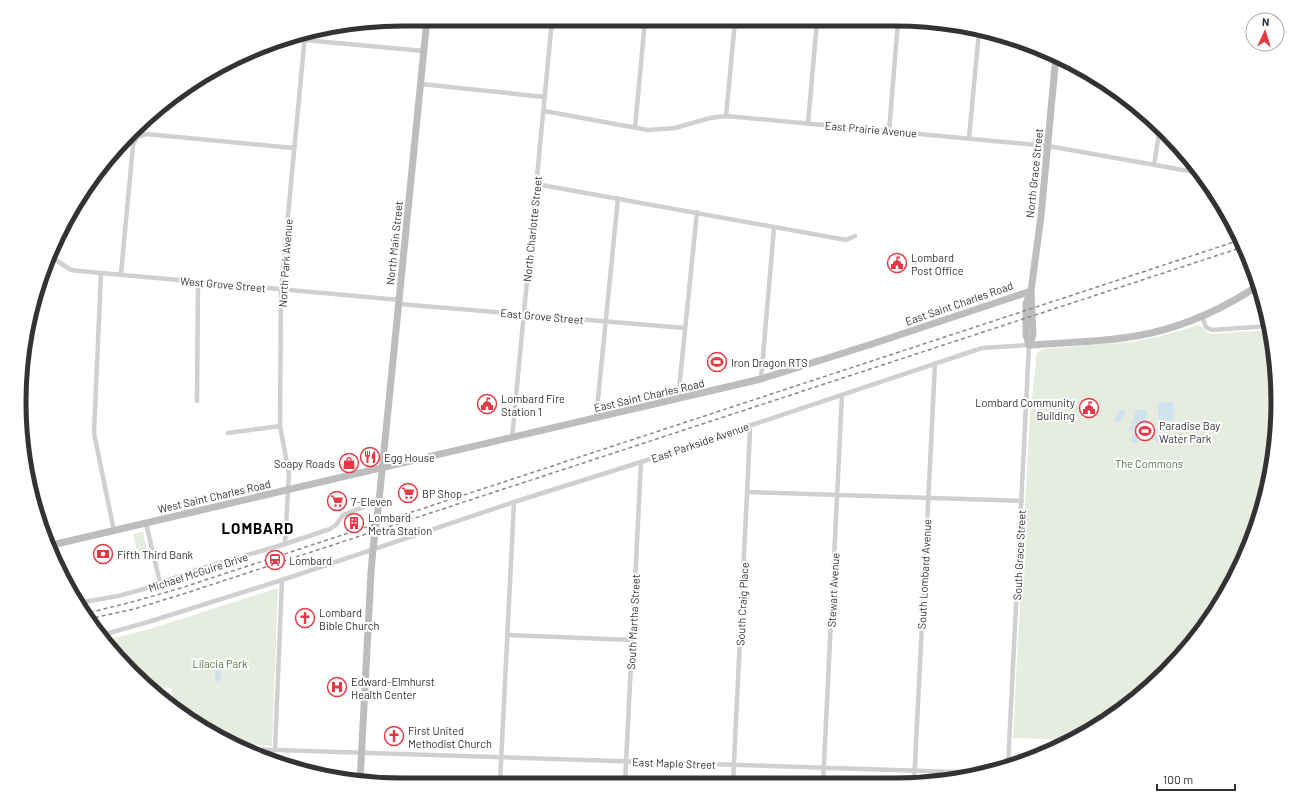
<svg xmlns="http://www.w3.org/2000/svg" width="1297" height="804" viewBox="0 0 1297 804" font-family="Barlow,sans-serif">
<rect width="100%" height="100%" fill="#fff"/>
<!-- green -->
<g fill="#e6ecdf">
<polygon points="1199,325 1210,334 1270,330 1275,352 1277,427 1265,501 1238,572 1199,635 1147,690 1086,734 1071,740 1013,738 1029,428 1036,360 1037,353 1042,349 1132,342 1161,336"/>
<polygon points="143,532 148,554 138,557 133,534"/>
<polygon points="278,588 272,746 237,745 175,709 175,702 172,702 172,688 151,687 107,640 153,628"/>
</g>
<!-- water -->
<g fill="#cfe2ee">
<polygon points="1173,402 1174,420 1159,421 1158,403"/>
<path d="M1119 410H1125C1125 417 1122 420 1116 423L1114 418 1119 414Z"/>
<polygon points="1135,410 1147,410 1145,425 1148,426 1149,427 1148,430 1145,430 1144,433 1140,433 1137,443 1131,442 1133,432 1128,429 1132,425 1131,421 1134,420"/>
<polygon points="1159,431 1168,439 1161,446 1153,439"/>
<polygon points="217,670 220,670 221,680 218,682 215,679 215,672"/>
</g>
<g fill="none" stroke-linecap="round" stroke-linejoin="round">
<!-- street -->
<g stroke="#d0d0d0" stroke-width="4.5">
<polyline points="304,40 424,51"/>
<polyline points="421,84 545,97"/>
<polyline points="544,111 648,130 675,128 710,118 726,116 1048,146 1200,173"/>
<polyline points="726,116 735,21"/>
<polyline points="808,124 817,21"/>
<polyline points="635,128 645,20"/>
<polyline points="889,131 898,22"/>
<polyline points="969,138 979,31"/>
<polyline points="1154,165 1160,128"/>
<polyline points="536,184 846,240 855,236"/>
<polyline points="51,257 71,270 79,271 400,300"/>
<polyline points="101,273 94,433 114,531"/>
<polyline points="121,274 133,145 137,137 146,134 294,148"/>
<polyline points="399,304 685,328"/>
<polyline points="1202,317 1206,327 1212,330 1269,326"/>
<polyline points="761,379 774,228"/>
<polyline points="678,399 697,212"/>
<polyline points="197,401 198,282"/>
<polyline points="596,419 618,198"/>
<polyline points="228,433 280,426"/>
<polyline points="512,438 552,20"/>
<polyline points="747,492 1022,501"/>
<polyline points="146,523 160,583"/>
<polyline points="285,544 289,474 280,426 281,289 305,35"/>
<polyline points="78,603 118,596 144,589 196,570 285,544 330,529 336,525 343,515 379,501"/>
<polyline points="102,635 148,622 282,580 514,502 641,462 982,348 1029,345 1008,766"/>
<polyline points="508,635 632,640"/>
<polyline points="243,749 987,773"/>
<polyline points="275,750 282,580"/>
<polyline points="500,782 514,502"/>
<polyline points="625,783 641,462"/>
<polyline points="733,783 750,431 748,425"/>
<polyline points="823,784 842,395"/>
<polyline points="914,784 935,364"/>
</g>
<!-- secondary -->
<g stroke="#bdbdbd" stroke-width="7">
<polyline points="1029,345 1033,335 1031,291 1041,216 1056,56"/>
<path d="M1029 345C1070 342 1111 342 1151 333 1190 324 1226 307 1259 285"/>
<polyline points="1029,345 1026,335 1026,304 1030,293"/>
<polyline points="52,545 761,379 872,344 1031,291"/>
<polyline points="360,782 371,573 373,549 379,501 427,19"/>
</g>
<!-- rail -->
<g stroke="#888" stroke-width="1.5" stroke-dasharray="4 3" stroke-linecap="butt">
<polyline points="83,614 132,602 181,588 1240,240"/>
<polyline points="88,619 134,609 183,594 1243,247"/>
</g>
</g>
<!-- icons -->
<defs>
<g id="civic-ring" transform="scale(1)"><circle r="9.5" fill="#fff" stroke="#e63946" stroke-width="1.5"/><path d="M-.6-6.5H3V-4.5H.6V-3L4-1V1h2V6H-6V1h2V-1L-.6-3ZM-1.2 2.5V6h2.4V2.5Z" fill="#e63946"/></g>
<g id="stadium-ring" transform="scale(1)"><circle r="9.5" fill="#fff" stroke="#e63946" stroke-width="1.5"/><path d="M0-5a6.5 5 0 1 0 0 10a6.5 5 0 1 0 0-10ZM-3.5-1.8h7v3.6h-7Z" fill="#e63946"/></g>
<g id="restaurant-ring" transform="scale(1)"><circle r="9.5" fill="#fff" stroke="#e63946" stroke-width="1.5"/><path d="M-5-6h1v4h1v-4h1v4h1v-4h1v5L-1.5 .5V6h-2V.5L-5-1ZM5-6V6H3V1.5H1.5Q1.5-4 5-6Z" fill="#e63946"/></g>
<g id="shop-ring" transform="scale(1)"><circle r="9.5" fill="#fff" stroke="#e63946" stroke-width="1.5"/><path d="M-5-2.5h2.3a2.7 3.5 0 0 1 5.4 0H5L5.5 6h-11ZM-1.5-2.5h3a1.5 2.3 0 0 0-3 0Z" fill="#e63946"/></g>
<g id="supermarket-ring" transform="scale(1)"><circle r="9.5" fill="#fff" stroke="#e63946" stroke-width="1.5"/><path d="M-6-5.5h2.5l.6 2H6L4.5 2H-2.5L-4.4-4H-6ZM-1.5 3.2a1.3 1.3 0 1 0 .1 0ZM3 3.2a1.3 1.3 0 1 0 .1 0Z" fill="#e63946"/></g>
<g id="building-ring" transform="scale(1)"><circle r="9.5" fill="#fff" stroke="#e63946" stroke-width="1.5"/><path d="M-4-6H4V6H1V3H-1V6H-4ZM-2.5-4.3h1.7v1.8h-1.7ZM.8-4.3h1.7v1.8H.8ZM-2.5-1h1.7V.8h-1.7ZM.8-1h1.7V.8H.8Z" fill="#e63946"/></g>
<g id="bank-ring" transform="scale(1)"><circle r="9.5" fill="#fff" stroke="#e63946" stroke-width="1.5"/><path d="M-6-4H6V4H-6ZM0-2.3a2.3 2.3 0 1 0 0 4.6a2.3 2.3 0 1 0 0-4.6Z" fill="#e63946"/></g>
<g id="station-ring" transform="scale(1)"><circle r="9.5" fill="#fff" stroke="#e63946" stroke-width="1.5"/><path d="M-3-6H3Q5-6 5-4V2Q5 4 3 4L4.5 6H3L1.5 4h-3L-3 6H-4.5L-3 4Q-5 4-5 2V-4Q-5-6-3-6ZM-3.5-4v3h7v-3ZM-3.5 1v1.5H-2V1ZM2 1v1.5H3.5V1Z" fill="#e63946"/></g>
<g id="church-ring" transform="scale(1)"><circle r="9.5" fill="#fff" stroke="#e63946" stroke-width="1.5"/><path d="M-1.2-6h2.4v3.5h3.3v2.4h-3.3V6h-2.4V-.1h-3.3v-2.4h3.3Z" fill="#e63946"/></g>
<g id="hospital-ring" transform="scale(1)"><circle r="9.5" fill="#fff" stroke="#e63946" stroke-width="1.5"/><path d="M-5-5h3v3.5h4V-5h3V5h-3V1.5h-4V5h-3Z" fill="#e63946"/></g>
</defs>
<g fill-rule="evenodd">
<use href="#civic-ring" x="897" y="263"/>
<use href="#stadium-ring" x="717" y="362"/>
<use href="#civic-ring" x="487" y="404"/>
<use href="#civic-ring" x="1089" y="408"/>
<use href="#stadium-ring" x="1145" y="431"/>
<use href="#restaurant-ring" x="370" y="457"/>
<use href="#shop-ring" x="349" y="463"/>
<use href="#supermarket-ring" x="408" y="493"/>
<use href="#supermarket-ring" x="337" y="501"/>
<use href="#building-ring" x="354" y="523"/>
<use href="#bank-ring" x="103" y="554"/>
<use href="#station-ring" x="275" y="560"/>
<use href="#church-ring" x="305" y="618"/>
<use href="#hospital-ring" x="337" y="687"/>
<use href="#church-ring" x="394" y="736"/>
</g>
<g text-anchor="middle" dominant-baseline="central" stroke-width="4" stroke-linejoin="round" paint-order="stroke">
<!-- street labels -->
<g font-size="11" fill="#333" stroke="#fff">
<text transform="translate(871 129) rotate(5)">East Prairie Avenue</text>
<text transform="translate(1034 173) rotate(-84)">North Grace Street</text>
<text transform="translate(532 229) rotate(-84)">North Charlotte Street</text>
<text transform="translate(394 243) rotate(-84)">North Main Street</text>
<text transform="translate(285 263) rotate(-86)">North Park Avenue</text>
<text transform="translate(223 284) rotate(5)">West Grove Street</text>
<text transform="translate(959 303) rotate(-19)">East Saint Charles Road</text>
<text transform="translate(542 316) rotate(5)">East Grove Street</text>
<text transform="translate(649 395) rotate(-13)">East Saint Charles Road</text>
<text transform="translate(700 442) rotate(-19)">East Parkside Avenue</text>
<text transform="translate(214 496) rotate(-13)">West Saint Charles Road</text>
<text transform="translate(1019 555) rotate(-87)">South Grace Street</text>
<text transform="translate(198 572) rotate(-18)">Michael McGuire Drive</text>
<text transform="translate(924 574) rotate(-87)">South Lombard Avenue</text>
<text transform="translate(833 590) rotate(-87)">Stewart Avenue</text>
<text transform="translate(742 604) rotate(-87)">South Craig Place</text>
<text transform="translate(633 622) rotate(-87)">South Martha Street</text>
<text transform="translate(674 763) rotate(2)">East Maple Street</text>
</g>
<!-- poi labels -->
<g font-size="11" fill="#333" stroke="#fff" text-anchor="start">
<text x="911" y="257">Lombard<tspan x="911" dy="13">Post Office</tspan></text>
<text x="731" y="362">Iron Dragon RTS</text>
<text x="501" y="398">Lombard Fire<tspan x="501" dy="13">Station 1</tspan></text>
<text x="1075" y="402" text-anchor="end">Lombard Community<tspan x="1075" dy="13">Building</tspan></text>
<text x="1159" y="425">Paradise Bay<tspan x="1159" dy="13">Water Park</tspan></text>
<text x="384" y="457">Egg House</text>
<text x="335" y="463" text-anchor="end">Soapy Roads</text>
<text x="422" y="493">BP Shop</text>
<text x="351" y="501">7-Eleven</text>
<text x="368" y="517">Lombard<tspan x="368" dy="13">Metra Station</tspan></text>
<text x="117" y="554">Fifth Third Bank</text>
<text x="289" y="560">Lombard</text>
<text x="319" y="612">Lombard<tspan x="319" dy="13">Bible Church</tspan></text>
<text x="351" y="681">Edward-Elmhurst<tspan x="351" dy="13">Health Center</tspan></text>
<text x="408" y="730">First United<tspan x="408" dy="13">Methodist Church</tspan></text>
</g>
<!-- park labels -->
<g font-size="11" fill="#56703f" stroke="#fff">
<text x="1149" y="463">The Commons</text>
<text x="220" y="663">Lilacia Park</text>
</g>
<!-- district labels -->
<g font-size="15" font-weight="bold" letter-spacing="1" fill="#000" stroke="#fff">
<text x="258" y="528">LOMBARD</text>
</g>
</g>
<!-- crop -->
<path d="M0 0H1297V804H0ZM402 26H895A376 376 0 0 1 1271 402V402A376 376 0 0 1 895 778H402A376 376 0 0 1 26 402V402A376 376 0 0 1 402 26Z" fill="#fff" fill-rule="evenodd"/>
<path fill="none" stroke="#333" stroke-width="5" d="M402 26H895A376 376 0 0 1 1271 402V402A376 376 0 0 1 895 778H402A376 376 0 0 1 26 402V402A376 376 0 0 1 402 26Z"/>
<!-- north arrow -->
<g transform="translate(1265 32) rotate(4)"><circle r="19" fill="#ffffff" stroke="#adadad"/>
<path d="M0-3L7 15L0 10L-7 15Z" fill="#e63946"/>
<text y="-6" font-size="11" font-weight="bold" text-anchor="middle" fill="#333333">N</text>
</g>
<!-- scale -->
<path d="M1157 784v6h78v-6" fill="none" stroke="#333333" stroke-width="2"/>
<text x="1163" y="784" font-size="12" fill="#333333" stroke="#ffffff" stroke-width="3" paint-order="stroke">100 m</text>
</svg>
